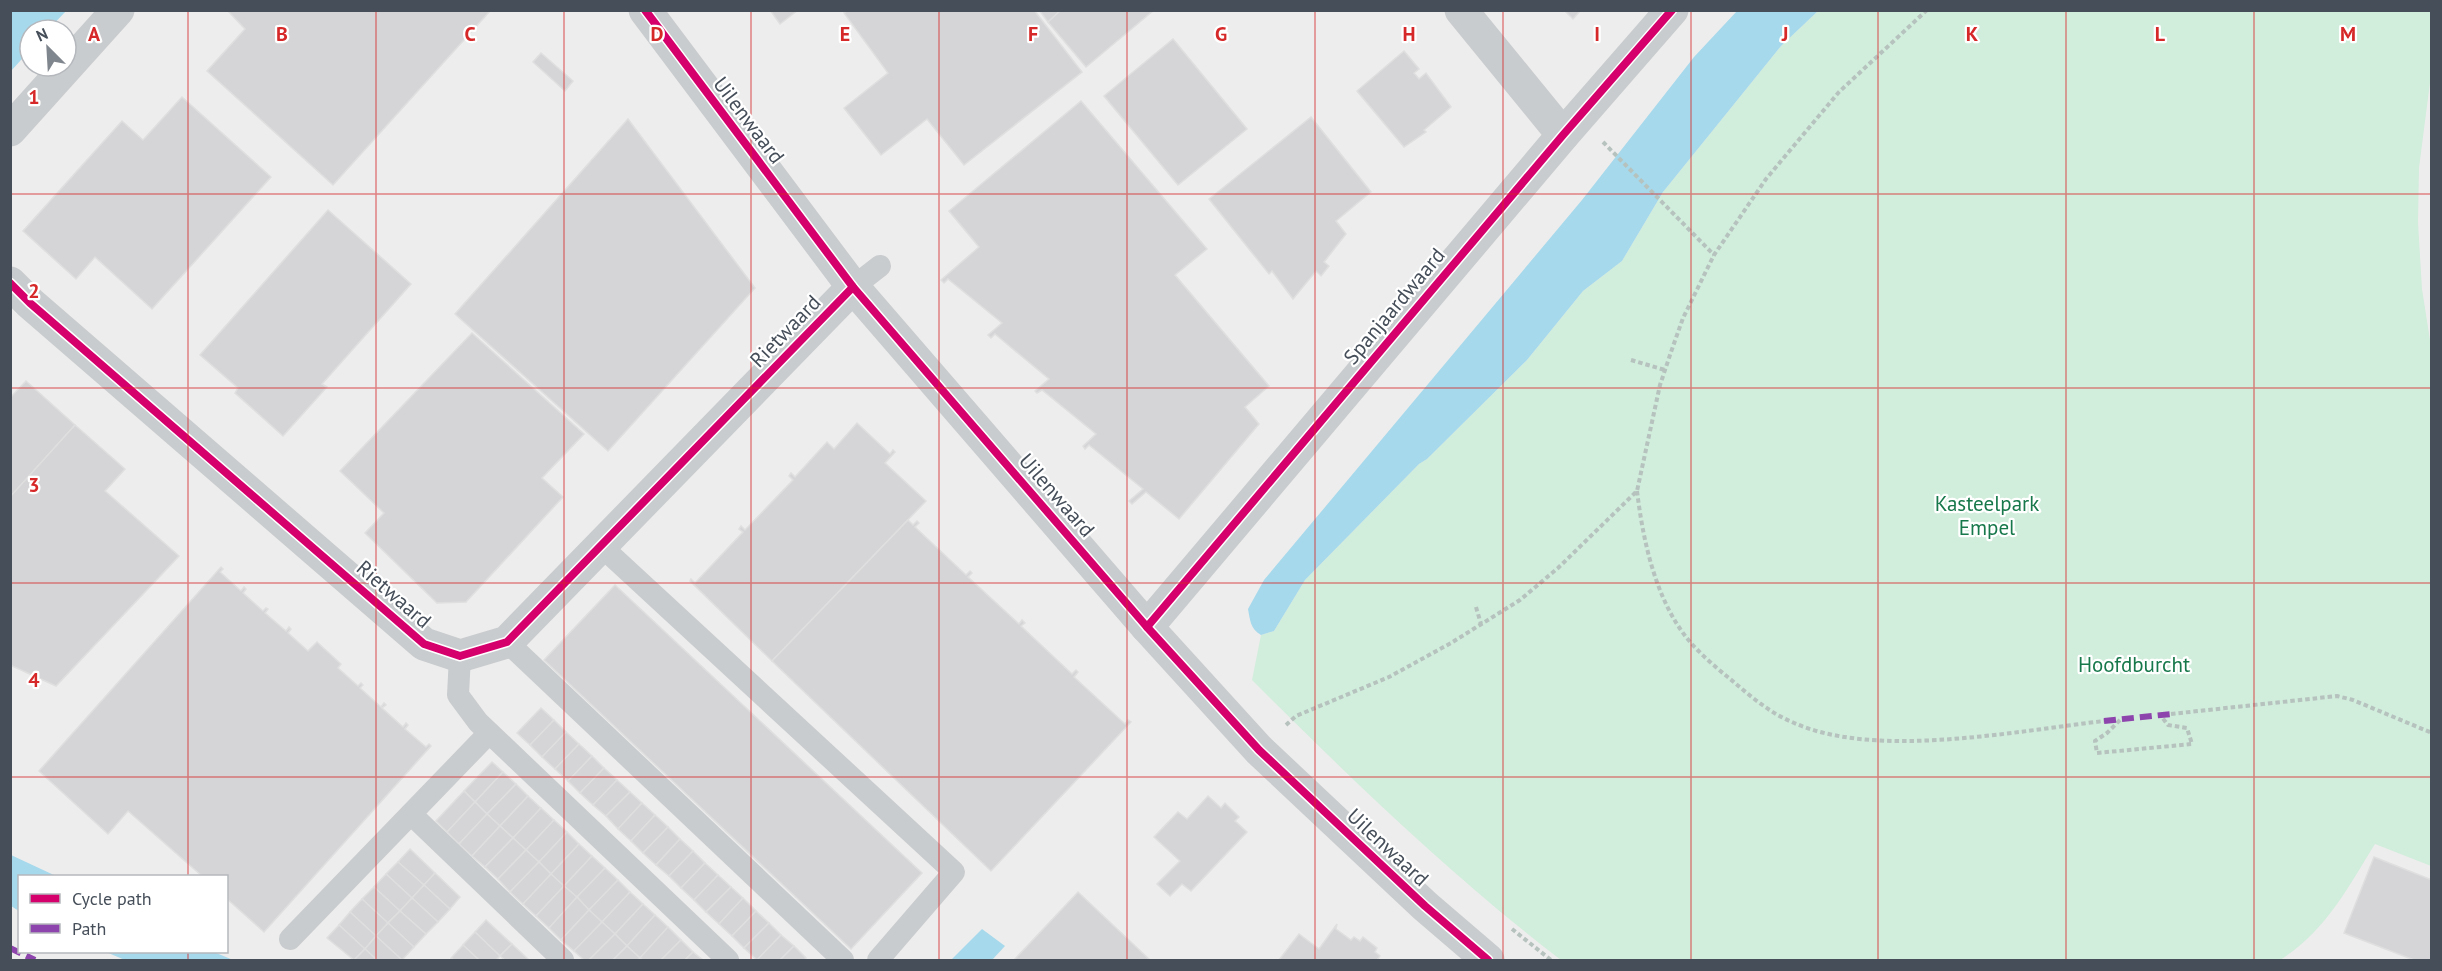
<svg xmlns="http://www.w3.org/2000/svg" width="2442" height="971" viewBox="0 0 2442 971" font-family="'PT Sans',sans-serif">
<rect width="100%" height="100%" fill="#eeeded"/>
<!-- green -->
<path fill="#d1eddc" d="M1818 11H2431V75L2419 168 2418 222 2422 289 2432 353 2431 866 2375 844C2347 889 2325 932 2280 960H1561C1451 876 1350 778 1252 680L1261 635 1274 631 1305 580 1419 464 1427 459 1527 360 1583 291 1622 261 1663 192 1781 46Z"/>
<!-- water -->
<g fill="#a6d9eb">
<polygon points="11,10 66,11 48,30 30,30 30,50 11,71"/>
<path d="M1737 11H1818L1781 46 1663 192 1622 261 1583 291 1527 360 1427 459 1419 464 1305 580 1274 631 1261 635C1250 629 1250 619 1248 609L1264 580 1582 200 1694 57Z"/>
<polygon points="11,855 56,876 20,876 19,911 11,906"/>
<polygon points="982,929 1005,946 992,960 951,960"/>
<polygon points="106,952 214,952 233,960 125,960"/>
</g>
<!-- building -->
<g fill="#d5d5d7" stroke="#dfdfe0" stroke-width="1.5">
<polygon points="491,10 333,185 207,71 245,29 227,10"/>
<polygon points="770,10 798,10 780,24"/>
<polygon points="848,10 1034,10 1082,72 964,165 927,119 881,155 844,108 888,73 844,13"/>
<polygon points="1039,10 1061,10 1048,22"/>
<polygon points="1061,10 1154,10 1086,67 1048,22"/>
<polygon points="1564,10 1581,10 1573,19"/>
<polygon points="1173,39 1247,129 1178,185 1104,96"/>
<polygon points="1404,51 1419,69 1414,73 1419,79 1426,73 1451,107 1424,130 1426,132 1404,147 1357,91"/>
<polygon points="541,53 573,81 565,91 533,62"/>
<polygon points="182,97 271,177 152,309 95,257 76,279 23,231 122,121 143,140"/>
<polygon points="1081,101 1207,249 1175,275 1269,386 1245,407 1259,424 1179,519 1146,492 1132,504 1129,501 1143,489 1089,445 1085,449 1083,446 1096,434 1042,390 1037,393 1035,391 1049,379 995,334 991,338 988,335 1002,323 948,279 944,283 941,280 979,247 949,211"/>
<polygon points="1311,117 1371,192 1336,221 1346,234 1324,262 1329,266 1321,276 1316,271 1293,299 1272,271 1269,274 1209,199"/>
<polygon points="628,119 755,288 608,451 455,314"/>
<polygon points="328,210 411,284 322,384 327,387 283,436 235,393 238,388 200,355"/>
<polygon points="472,333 584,434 542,478 563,497 466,602 437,603 365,533 384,513 340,471"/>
<polygon points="26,381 75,425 10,497 10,398"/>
<polygon points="857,423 890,454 893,450 895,452 885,463 926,501 772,661 690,581 691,579 695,583 743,532 739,529 741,526 745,530 793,480 789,476 791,473 795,477 827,442 834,449"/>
<polygon points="75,425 125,469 105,491 179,556 56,686 10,665 10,497"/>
<polygon points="908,520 913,525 917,521 919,523 915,527 966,575 970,571 972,573 968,577 1019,624 1022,620 1025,623 1021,626 1072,674 1076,670 1078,672 1074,677 1125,724 1128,720 1131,722 991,871 772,661"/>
<polygon points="221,567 223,569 220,572 241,591 244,587 246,589 243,593 263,611 266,608 268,609 265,613 286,631 289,627 291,629 288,633 308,651 317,642 341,664 338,668 358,686 361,683 363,685 360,688 381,707 384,703 386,705 382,708 403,727 406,723 408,725 405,729 426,747 429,744 431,746 264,932 226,898 226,876 202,876 128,811 108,834 39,771"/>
<polygon points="615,585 922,873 851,949 544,660"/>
<polygon points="541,708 554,720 530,745 517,733"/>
<polygon points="554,720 566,732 542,757 530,745"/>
<polygon points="566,732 579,744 555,769 542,757"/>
<polygon points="579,744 592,756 568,781 555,769"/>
<polygon points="592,756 604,768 580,793 568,781"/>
<polygon points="492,762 503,772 475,802 464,791"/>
<polygon points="604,768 617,780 593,805 580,793"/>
<polygon points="503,772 516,784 487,814 475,802"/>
<polygon points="617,780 630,792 606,816 593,805"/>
<polygon points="516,784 528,796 500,826 487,814"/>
<polygon points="464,791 475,802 447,832 436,821"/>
<polygon points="630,792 642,803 618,829 606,816"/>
<polygon points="528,796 541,808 513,838 500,826"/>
<polygon points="1208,796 1221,808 1225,803 1239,817 1235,821 1247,832 1191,891 1182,884 1170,896 1157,884 1180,861 1154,837 1178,812 1187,819"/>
<polygon points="475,802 487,814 459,844 447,832"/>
<polygon points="642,803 655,815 631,841 618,829"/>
<polygon points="541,808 554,820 526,850 513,838"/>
<polygon points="487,814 500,826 472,856 459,844"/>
<polygon points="655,815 668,827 643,853 631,841"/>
<polygon points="554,820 567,832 539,862 526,850"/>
<polygon points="500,826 513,838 485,867 472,856"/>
<polygon points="668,827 680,839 656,865 643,853"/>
<polygon points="567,832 579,844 551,874 539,862"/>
<polygon points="513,838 526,850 498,879 485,867"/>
<polygon points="680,839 693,851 669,876 656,865"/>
<polygon points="579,844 592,856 564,886 551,874"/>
<polygon points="410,849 435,873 424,885 398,862"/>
<polygon points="526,850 539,862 510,892 498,879"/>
<polygon points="693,851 705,863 681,888 669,876"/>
<polygon points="592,856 605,868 577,897 564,886"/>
<polygon points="2374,857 2432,880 2432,960 2414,960 2344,933"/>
<polygon points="398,862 424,885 412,898 386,874"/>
<polygon points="539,862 551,874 523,904 510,892"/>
<polygon points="705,863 718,875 694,900 681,888"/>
<polygon points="605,868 618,880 589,910 577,897"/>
<polygon points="435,873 460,897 450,909 424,885"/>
<polygon points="386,874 412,898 400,911 374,887"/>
<polygon points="551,874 564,886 536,916 523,904"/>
<polygon points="718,875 731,887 706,912 694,900"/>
<polygon points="618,880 630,892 602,922 589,910"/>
<polygon points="424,885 450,909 438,922 412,898"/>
<polygon points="564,886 577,897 549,928 536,916"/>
<polygon points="374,887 400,911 388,923 362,899"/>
<polygon points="731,887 743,898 719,924 706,912"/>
<polygon points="630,892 643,904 615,934 602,922"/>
<polygon points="1078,892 1150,960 1014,960"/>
<polygon points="577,897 589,910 561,940 549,928"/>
<polygon points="412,898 438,922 426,934 400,911"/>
<polygon points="743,898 756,911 732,936 719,924"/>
<polygon points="362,899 388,923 376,936 350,912"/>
<polygon points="643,904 655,915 627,946 615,934"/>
<polygon points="589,910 602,922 574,951 561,940"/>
<polygon points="400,911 426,934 414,947 388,923"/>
<polygon points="756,911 769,923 744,948 732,936"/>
<polygon points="350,912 376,936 365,949 339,925"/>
<polygon points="655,915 668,927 640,958 627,946"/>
<polygon points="486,920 512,944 500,956 475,932"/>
<polygon points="602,922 615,934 589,960 584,960 574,951"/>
<polygon points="388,923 414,947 402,960 376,936"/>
<polygon points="769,923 781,935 757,960 744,948"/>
<polygon points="1337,924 1336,929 1351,940 1354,937 1360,941 1363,937 1377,948 1375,952 1380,956 1377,960 1279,960 1299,934 1319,949"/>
<polygon points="339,925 365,949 354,960 327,938"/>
<polygon points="668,927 681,940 661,960 643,960 640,958"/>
<polygon points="475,932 500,956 496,960 479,960 463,945"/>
<polygon points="615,934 627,946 613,960 589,960"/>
<polygon points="781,935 794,946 780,960 757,960"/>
<polygon points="376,936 402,960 377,960 365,949"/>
<polygon points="681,940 693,952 685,960 661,960"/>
<polygon points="512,944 529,960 505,960 500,956"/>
<polygon points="463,945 479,960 454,960 451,958"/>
<polygon points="627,946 640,958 638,960 613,960"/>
<polygon points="794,946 806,958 804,960 780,960"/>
<polygon points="365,949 377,960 354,960"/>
<polygon points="693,952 703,960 685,960"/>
</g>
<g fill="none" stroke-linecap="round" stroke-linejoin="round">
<!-- path -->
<g stroke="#b6c2be" stroke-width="4" stroke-dasharray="4.5 3" stroke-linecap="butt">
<polyline points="1603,142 1714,255"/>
<polyline points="1631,360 1665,370"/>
<path d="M1637 491C1643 540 1655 597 1686 637 1698 652 1714 666 1729 678 1748 694 1768 712 1792 722 1874 760 2015 731 2104 721"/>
<polyline points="1476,607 1481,624"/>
<polyline points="2171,714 2337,696 2353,700 2432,733"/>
<polyline points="2120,720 2107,733 2095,741 2097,753 2192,744 2187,728 2168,725 2161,716"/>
<polyline points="1286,725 1296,716 1389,677 1451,643 1520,600 1558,568 1637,491 1660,385 1671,352 1683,318 1714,255 1766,179 1839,92 1927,10"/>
<polyline points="1512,929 1551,960"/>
</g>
<!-- lane -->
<g stroke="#c9ccce" stroke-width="22">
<polyline points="853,287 880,266"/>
<polyline points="601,546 954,872 878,960"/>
<polyline points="507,642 843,960"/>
<polyline points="460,656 458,695 478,722 728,960"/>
<polyline points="411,814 563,960"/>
<polyline points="290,939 489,733"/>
</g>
<!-- street -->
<g stroke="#c9ccce" stroke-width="33">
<polyline points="645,10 853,287 1147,627 1259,750 1425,906 1488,960"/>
<polyline points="1461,10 1563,135"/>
<polyline points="10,130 118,10"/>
<polyline points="10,283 30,303 424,644 460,656 507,642 853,287"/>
<polyline points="1147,627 1563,135 1672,10"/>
</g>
<!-- quiet -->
<g stroke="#8e44ad" stroke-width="6" stroke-dasharray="12 6" stroke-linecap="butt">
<polyline points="2104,721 2171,714"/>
<polyline points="10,948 35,960"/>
</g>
<!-- cycleway casing -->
<g stroke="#fff" stroke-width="11">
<g id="cycleway">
<polyline points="645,10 853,287 1147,627 1259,750 1425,906 1488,960"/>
<polyline points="10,283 30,303 424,644 460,656 507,642 853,287"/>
<polyline points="1147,627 1563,135 1672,10"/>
</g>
</g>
<!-- cycleway -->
<use href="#cycleway" stroke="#d6006c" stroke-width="8"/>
</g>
<!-- grid -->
<path fill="none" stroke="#d62828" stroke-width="1.5" stroke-opacity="0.55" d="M188 10V876M376 10V960M564 10V960M751 10V960M939 10V960M1127 10V960M1315 10V960M1503 10V960M1691 10V960M1878 10V960M2066 10V960M2254 10V960M10 194H2432M10 388H2432M10 583H2432M10 777H2432M188 952V960"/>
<g text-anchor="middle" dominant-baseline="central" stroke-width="4.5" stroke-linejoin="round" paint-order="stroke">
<!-- street labels -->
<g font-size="21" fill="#454e59" stroke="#fff">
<text transform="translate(749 120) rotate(53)">Uilenwaard</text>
<text transform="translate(1394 306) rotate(-50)">Spanjaardwaard</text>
<text transform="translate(785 331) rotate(-46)">Rietwaard</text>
<text transform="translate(1057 495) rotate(49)">Uilenwaard</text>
<text transform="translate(394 594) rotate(41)">Rietwaard</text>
<text transform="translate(1388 847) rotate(43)">Uilenwaard</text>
</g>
<!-- park labels -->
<g font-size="21" fill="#17784b" stroke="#fff">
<text x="1987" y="503">Kasteelpark<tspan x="1987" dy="24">Empel</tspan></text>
<text x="2134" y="664">Hoofdburcht</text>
</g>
</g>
<g font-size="20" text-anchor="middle" font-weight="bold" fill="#d62828" stroke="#fff" stroke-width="4.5" stroke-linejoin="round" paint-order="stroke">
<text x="94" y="41">A</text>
<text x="282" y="41">B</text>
<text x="470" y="41">C</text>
<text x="657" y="41">D</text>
<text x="845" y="41">E</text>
<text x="1033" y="41">F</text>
<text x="1221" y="41">G</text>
<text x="1409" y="41">H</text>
<text x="1597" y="41">I</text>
<text x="1785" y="41">J</text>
<text x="1972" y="41">K</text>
<text x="2160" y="41">L</text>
<text x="2348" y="41">M</text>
<text x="34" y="104">1</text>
<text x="34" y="298">2</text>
<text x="34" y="492">3</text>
<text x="34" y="687">4</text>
</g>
<!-- border -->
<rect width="2442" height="971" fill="none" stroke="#454e59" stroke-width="24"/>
<!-- legend -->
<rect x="18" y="875" width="210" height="78" fill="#ffffff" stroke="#b5b8bd" stroke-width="1.5"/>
<rect x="30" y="894" width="30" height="9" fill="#d6006c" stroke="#b5b8bd" stroke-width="1.5"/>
<text x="72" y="905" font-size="18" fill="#454e59">Cycle path</text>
<rect x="30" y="924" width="30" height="9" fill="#8e44ad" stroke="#b5b8bd" stroke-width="1.5"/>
<text x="72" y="935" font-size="18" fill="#454e59">Path</text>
<!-- north arrow -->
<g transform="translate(48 48) rotate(336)"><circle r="28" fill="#ffffff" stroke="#b5b8bd" stroke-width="1.5"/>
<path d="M0-4.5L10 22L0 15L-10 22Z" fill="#80868d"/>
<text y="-9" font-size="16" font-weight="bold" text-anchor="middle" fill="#454e59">N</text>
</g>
</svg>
